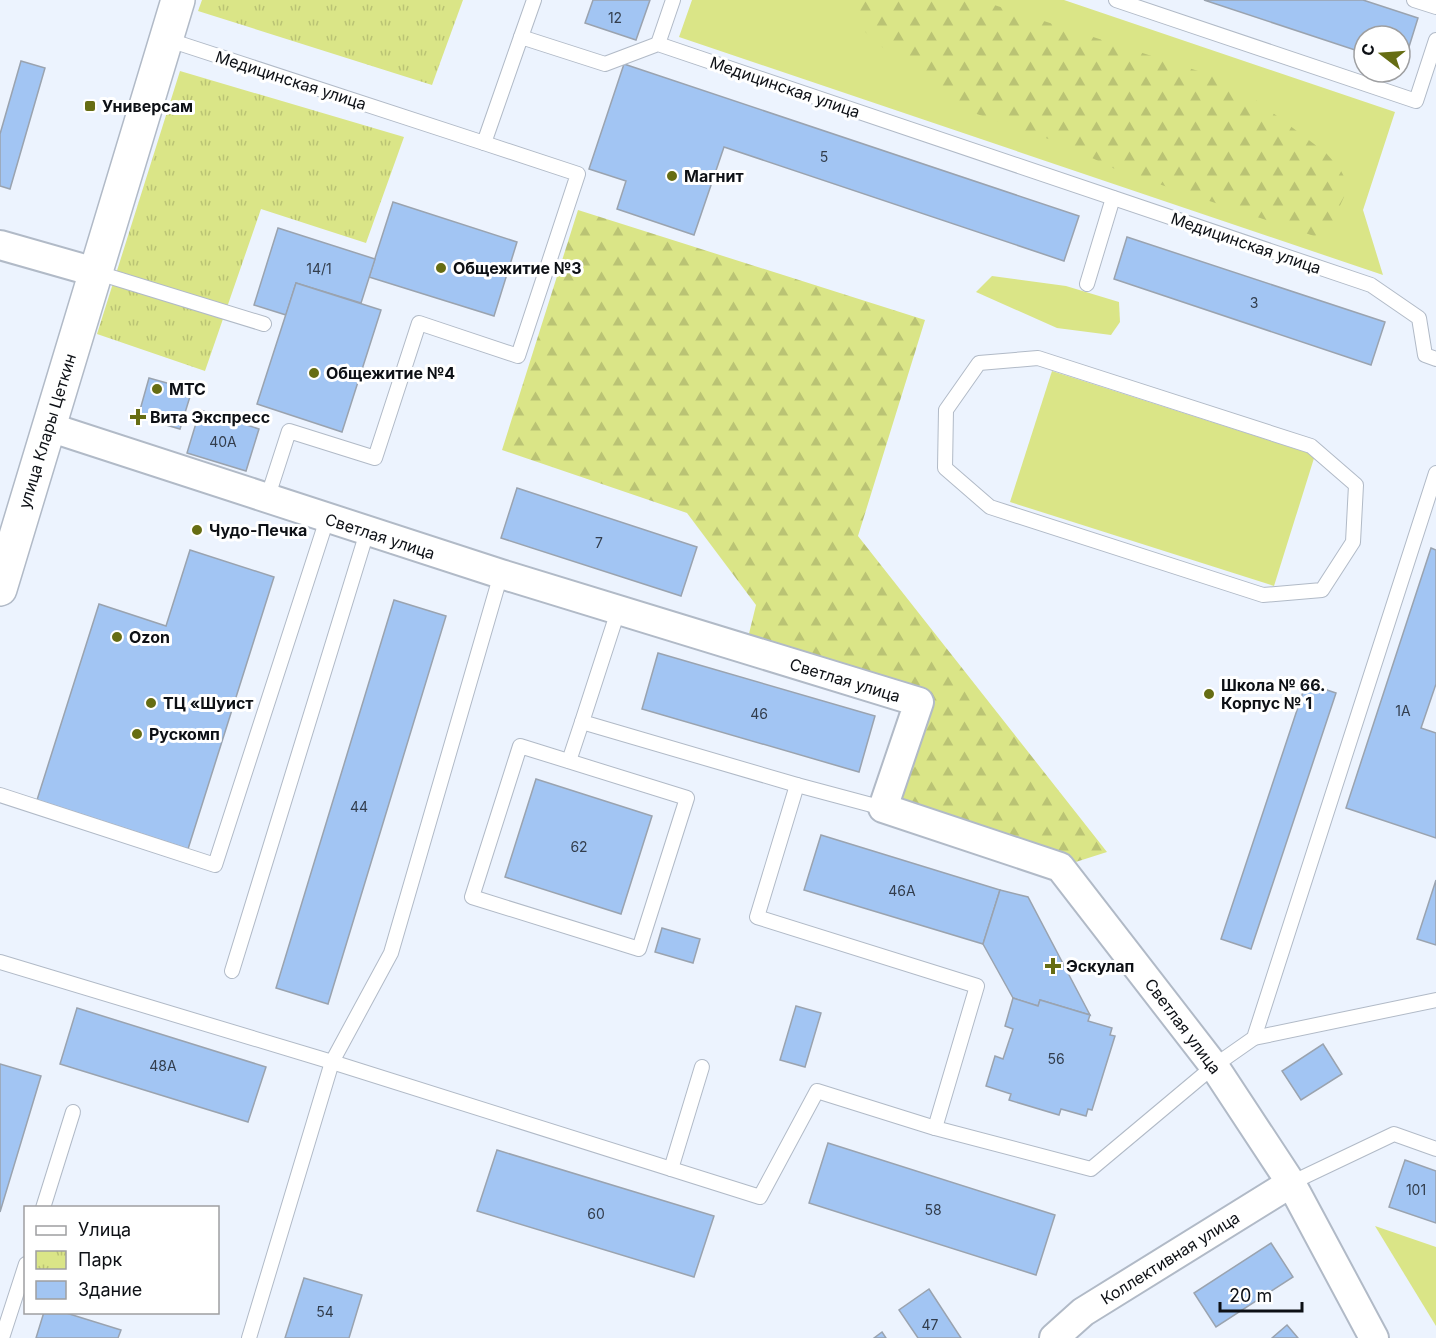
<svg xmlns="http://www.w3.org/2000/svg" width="1436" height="1338" viewBox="0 0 1436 1338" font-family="Inter,sans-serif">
<defs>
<pattern id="forest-firs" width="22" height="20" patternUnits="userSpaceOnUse" patternTransform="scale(1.5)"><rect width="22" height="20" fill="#dae587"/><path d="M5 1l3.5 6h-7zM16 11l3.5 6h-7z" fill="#bac374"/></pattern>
<pattern id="park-tufts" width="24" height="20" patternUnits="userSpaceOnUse" patternTransform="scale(1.5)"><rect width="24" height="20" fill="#dae587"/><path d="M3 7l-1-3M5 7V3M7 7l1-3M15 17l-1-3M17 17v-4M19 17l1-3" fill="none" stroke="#bac374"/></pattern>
</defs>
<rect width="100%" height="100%" fill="#ecf3fe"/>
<!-- green -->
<g fill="#dae587">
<polygon points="692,0 1064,0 1395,112 1363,210 1383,275 679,37"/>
<polygon points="992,276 1066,286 1119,302 1120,322 1111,335 1057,328 976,292"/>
<polygon points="1052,371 1315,455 1274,586 1010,502"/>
<polygon points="1375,1226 1436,1247 1436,1326"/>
</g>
<!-- forest -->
<g fill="url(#forest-firs)">
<polygon points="850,0 979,0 1232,82 1326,153 1340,169 1349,186 1327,234 1314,236 1117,170 1063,144 971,112 878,44 857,24"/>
<polygon points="578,210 925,320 858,536 1107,852 1060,867 883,808 918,702 745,650 756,605 687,513 502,450"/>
</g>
<!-- park -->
<g fill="url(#park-tufts)">
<polygon points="202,0 463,0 432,85 198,11"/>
<polygon points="180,71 404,137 366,243 261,209 205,371 97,334"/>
</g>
<!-- building -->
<g fill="#a2c5f3" stroke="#9aa3af" stroke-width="1.5">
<polygon points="593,0 650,0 636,40 585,23"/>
<polygon points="1204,0 1363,0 1418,18 1403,66 1400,65 1400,36 1364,36 1364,53"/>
<polygon points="21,61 45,68 10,189 0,186 0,134"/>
<polygon points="624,64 1079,216 1064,261 724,147 694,235 617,209 626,181 589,169"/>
<polygon points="393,202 517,242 494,316 369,277"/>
<polygon points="278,228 375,259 361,303 296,283 286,315 254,305"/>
<polygon points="1127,237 1385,322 1371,365 1114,279"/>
<polygon points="296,283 381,310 342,432 257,404"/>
<polygon points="149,378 192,390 180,429 138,417"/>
<polygon points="200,410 259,429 246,471 187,453"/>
<polygon points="517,488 697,547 681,596 501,538"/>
<polygon points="1431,548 1436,550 1436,684 1421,728 1436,733 1436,838 1346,808"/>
<polygon points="190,550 274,577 188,849 37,800 99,604 166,626"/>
<polygon points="394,600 446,616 328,1004 276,988"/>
<polygon points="658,653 875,716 859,772 642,709"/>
<polygon points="1306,683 1336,693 1251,949 1221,939"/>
<polygon points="536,779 652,816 621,914 505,877"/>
<polygon points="821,835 1000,890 983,944 804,890"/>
<polygon points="1436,880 1436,945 1417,939"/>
<polygon points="1000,890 1028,897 1090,1015 1040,1000 1038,1006 1013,998 983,944"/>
<polygon points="662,928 700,939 693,963 655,952"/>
<polygon points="1013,998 1038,1006 1040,1000 1090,1015 1088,1021 1112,1028 1110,1035 1115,1036 1092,1110 1088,1109 1086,1116 1061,1109 1059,1115 1009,1100 1011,1094 986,1086 995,1056 1003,1059 1013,1029 1005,1026"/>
<polygon points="796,1006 821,1013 805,1067 780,1060"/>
<polygon points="77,1008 266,1067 248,1122 60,1064"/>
<polygon points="1323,1044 1342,1074 1301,1100 1282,1071"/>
<polygon points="0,1064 41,1076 0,1212"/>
<polygon points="828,1143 1055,1215 1036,1275 809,1203"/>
<polygon points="497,1150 714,1216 694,1277 477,1211"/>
<polygon points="1405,1160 1436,1171 1436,1223 1389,1207"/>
<polygon points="1271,1243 1293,1277 1216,1327 1194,1293"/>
<polygon points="304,1278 362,1295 349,1338 285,1338"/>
<polygon points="929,1289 961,1338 918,1338 899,1310"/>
<polygon points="44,1312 63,1312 121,1330 118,1338 36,1338"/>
<polygon points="1287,1325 1298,1338 1272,1338"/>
<polygon points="882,1332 886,1338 874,1338"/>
</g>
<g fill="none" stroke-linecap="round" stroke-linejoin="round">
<!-- lane casing -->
<g stroke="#b1bac7" stroke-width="16">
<g id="lane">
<polyline points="1116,0 1416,101 1436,40"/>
<polyline points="1414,0 1436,7"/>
<polyline points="521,37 534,0"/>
<polyline points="166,39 484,143 521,37 605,64 658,44 1371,285 1419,318 1425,355 1436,359"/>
<polyline points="658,44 673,0"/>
<polyline points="95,272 264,324"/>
<polyline points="1087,284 1113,198"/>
<polygon points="1038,358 1311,446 1356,485 1353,542 1322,590 1263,595 990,507 945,468 946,410 979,363"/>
<polyline points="267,499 289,431 375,458 419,323 518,356 578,174 484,143"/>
<polyline points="618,611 582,722 797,785 757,917 977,986 935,1128 1091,1169 1214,1066 1254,1038 1436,473"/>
<polygon points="520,746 687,798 639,949 472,897"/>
<polyline points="569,761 582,722"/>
<polyline points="797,785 883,808"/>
<polyline points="0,795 215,865 327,519"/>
<polyline points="0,962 332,1062 760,1197 817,1091 935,1128"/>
<polyline points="232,971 367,532"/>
<polyline points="1254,1038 1436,1000"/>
<polyline points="671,1169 702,1067"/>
<polyline points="1291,1183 1394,1134 1436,1149"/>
<polyline points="43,1208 73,1112"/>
<polyline points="2,1338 26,1264"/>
<polyline points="249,1338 332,1062 391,953 501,574"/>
</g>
</g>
<!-- street casing -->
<g stroke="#b1bac7" stroke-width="32">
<g id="street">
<polyline points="0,245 95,272"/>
<polyline points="49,427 501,574 919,702 883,808 1060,867 1214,1066 1291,1183 1374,1338"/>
<polyline points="1054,1338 1083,1312 1291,1183"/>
</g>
</g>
<!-- secondary casing -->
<g stroke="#b1bac7" stroke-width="36">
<polyline id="secondary" points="0,589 178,0"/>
</g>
<!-- lane -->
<use href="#lane" stroke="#fff" stroke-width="14"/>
<!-- street -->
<use href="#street" stroke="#fff" stroke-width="28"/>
<!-- secondary -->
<use href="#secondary" stroke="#fff" stroke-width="33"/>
</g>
<!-- markers -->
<g fill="#666d13" stroke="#fff" stroke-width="2">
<rect x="84" y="100" width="12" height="12" rx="3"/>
<circle cx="672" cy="176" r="6"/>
<circle cx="441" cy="268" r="6"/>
<circle cx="314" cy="373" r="6"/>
<circle cx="157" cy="389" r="6"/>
<path d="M135 408h6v6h6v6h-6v6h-6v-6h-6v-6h6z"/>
<circle cx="197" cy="530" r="6"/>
<circle cx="117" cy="637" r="6"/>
<circle cx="1209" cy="694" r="6"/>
<circle cx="151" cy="703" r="6"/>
<circle cx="137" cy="734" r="6"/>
<path d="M1050 957h6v6h6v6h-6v6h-6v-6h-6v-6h6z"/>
</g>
<g text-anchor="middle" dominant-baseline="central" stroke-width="6" stroke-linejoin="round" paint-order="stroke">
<!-- number labels -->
<g font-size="14" fill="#323d4c">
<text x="615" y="17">12</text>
<text x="824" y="156">5</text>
<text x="319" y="268">14/1</text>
<text x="1254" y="302">3</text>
<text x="223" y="441">40А</text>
<text x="599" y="542">7</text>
<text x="1403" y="710">1А</text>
<text x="759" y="713">46</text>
<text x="359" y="806">44</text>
<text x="579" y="846">62</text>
<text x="902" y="890">46А</text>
<text x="1056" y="1058">56</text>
<text x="163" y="1065">48А</text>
<text x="1416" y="1189">101</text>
<text x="933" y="1209">58</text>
<text x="596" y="1213">60</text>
<text x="325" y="1311">54</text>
<text x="930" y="1324">47</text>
</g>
<!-- street labels -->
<g font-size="16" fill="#0d1015" stroke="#fff">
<text transform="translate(291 80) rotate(18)">Медицинская улица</text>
<text transform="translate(785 87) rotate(19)">Медицинская улица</text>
<text transform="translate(1246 243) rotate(19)">Медицинская улица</text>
<text transform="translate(47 431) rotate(-73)">улица Клары Цеткин</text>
<text transform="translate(380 536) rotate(18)">Светлая улица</text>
<text transform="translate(845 680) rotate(17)">Светлая улица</text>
<text transform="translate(1183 1026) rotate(53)">Светлая улица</text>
<text transform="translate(1170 1258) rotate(-32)">Коллективная улица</text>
</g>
<!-- poi labels -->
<g font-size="16" font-weight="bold" fill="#0d1015" stroke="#fff" text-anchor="start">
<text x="102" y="106">Универсам</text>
<text x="684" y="176">Магнит</text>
<text x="453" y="268">Общежитие №3</text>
<text x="326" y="373">Общежитие №4</text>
<text x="169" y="389">МТС</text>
<text x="150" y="417">Вита Экспресс</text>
<text x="209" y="530">Чудо-Печка</text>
<text x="129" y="637">Ozon</text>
<text x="1221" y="685">Школа № 66.<tspan x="1221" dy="18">Корпус № 1</tspan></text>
<text x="163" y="703">ТЦ «Шуист</text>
<text x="149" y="734">Рускомп</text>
<text x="1066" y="966">Эскулап</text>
</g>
</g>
<!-- legend -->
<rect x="24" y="1206" width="195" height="108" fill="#ffffff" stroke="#9e9fa1" stroke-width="1.5"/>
<rect x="36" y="1226" width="30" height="9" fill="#ffffff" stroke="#9e9fa1" stroke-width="1.5"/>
<text x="78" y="1236" font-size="18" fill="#0d1015">Улица</text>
<rect x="36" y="1251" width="30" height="18" fill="url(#park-tufts)" stroke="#9e9fa1" stroke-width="1.5"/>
<text x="78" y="1266" font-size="18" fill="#0d1015">Парк</text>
<rect x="36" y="1281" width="30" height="18" fill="#a2c5f3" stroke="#9e9fa1" stroke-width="1.5"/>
<text x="78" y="1296" font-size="18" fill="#0d1015">Здание</text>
<!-- north arrow -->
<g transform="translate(1382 54) rotate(287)"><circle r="28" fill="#ffffff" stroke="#9e9fa1" stroke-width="1.5"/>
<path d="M0-4.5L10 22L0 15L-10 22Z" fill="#666d13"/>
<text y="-9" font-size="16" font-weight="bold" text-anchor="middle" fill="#0d1015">С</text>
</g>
<!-- scale -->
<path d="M1220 1302v9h82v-9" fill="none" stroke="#0d1015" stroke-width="3"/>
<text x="1229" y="1302" font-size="18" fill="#0d1015" stroke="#ffffff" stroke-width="4.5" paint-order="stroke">20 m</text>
</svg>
